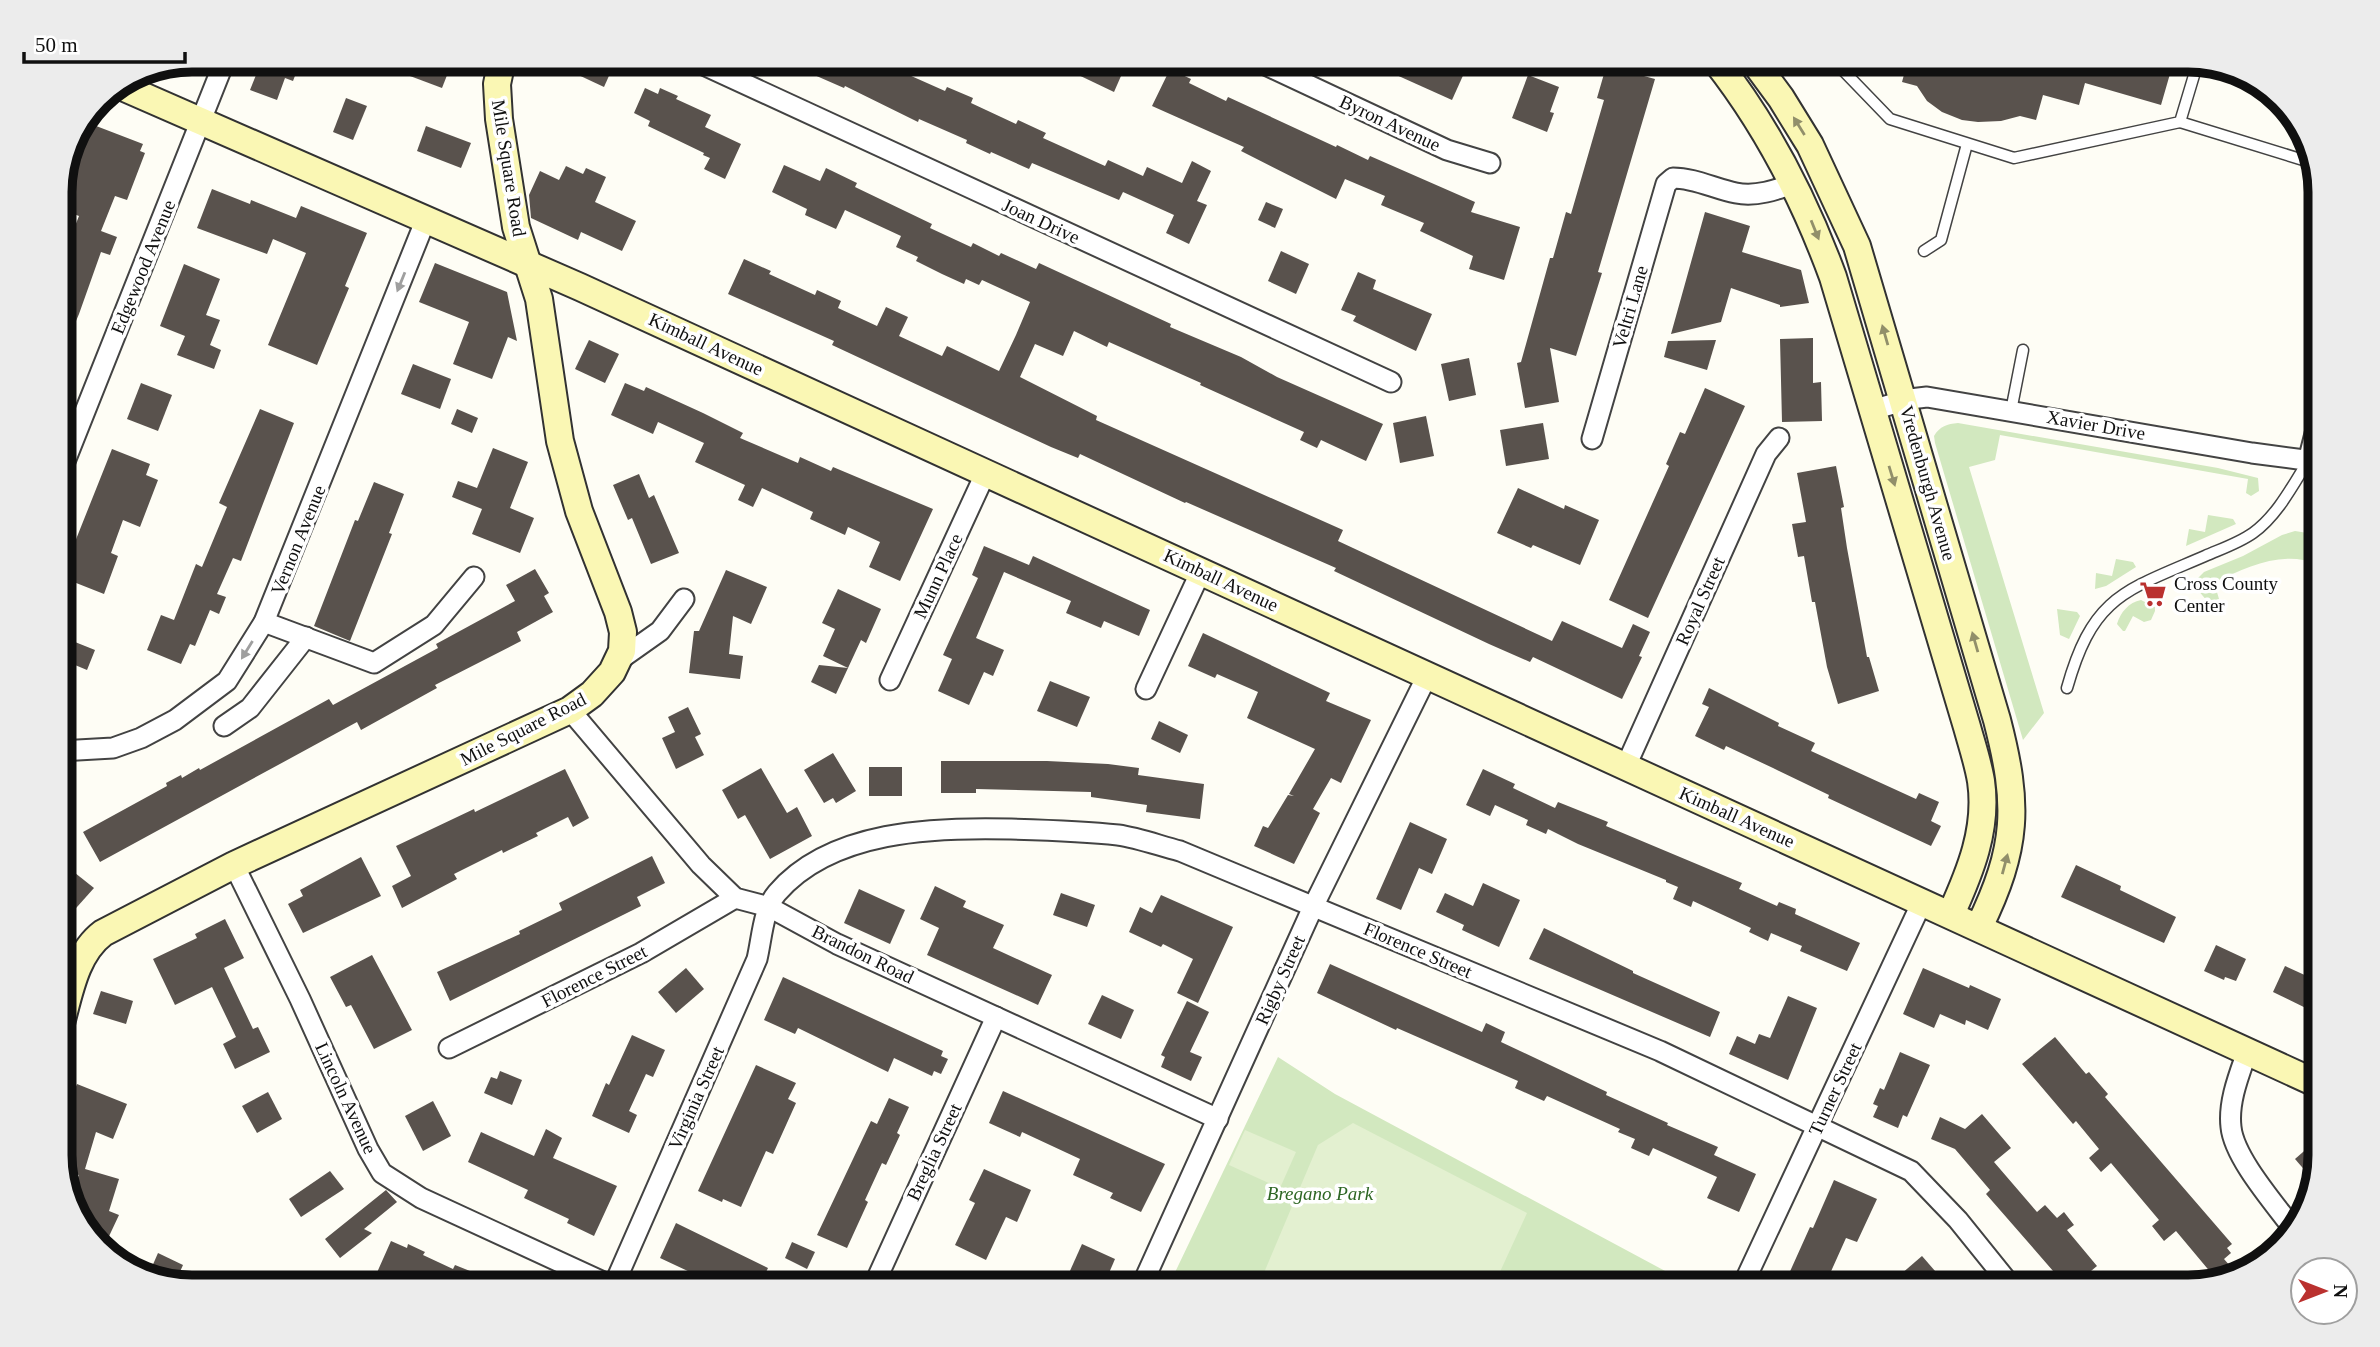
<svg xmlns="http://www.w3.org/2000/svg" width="2380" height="1347" viewBox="0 0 2380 1347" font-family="Georgia,serif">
<rect width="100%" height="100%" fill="#fefdf5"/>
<!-- green -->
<g fill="#d2e8bf">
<path d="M1958 423 2218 468 2258 478 2259 491 2251 496 2246 493 2248 479 2000 435 1995 460 1969 467 2044 713 2023 740 1935 443 1934 436C1940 426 1947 424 1958 423Z"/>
<polygon points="2208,515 2233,519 2236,524 2186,546 2189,529 2205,532"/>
<path d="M2295 531 2320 535V565C2282 549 2249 567 2214 582L2219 599 2208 602 2197 589V579L2204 572 2243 556 2282 535Z"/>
<polygon points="2116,559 2133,562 2136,567 2106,586 2095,589 2096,573 2112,576"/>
<path d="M2141 600 2155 607V611L2151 620 2144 622 2133 616 2125 631H2123L2117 624C2120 613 2129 602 2141 600Z"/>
<polygon points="2057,609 2077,612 2080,616 2069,639 2060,635"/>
<polygon points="1278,1057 1335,1094 1695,1287 1168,1287"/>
</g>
<!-- pitch -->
<g fill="#e3f0d0">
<polygon points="1353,1123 1527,1213 1493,1287 1258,1287 1318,1145"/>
<polygon points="1245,1130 1296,1152 1280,1188 1229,1165"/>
</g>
<!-- building -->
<g fill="#59524d">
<polygon points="262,60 301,60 293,81 285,78 277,100 250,90"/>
<polygon points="408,60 453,60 442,88 402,73"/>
<polygon points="577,60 616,60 604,87 572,72"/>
<polygon points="780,60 887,60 902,66 900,71 945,91 947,87 973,98 971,103 1016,124 1018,120 1046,133 1043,138 1105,166 1108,160 1143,176 1147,167 1182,183 1192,161 1211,171 1197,201 1207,205 1189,244 1166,233 1174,215 1123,192 1119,200 1032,163 1029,169 991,152 990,154 966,143 967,140 919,119 918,122 845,86 844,88"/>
<polygon points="1047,60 1128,60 1114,92"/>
<polygon points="1363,60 1470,60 1452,100"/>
<polygon points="1608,60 1648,60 1644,76 1655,79 1598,272 1602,273 1576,356 1550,348 1559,402 1525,408 1517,363 1521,362 1550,258 1553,258 1566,212 1571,214 1604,100 1597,98"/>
<polygon points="1908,60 2174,60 2161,105 2085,83 2079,105 2043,95 2036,120 2020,116 2001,121 1978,122 1962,120 1942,112 1927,101 1917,86 1902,82"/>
<polygon points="1170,69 1191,79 1189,83 1226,101 1228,97 1336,147 1337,145 1368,160 1370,156 1475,202 1471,212 1520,227 1504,280 1469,269 1473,256 1420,231 1424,223 1381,205 1385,196 1345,179 1336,199 1241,151 1244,147 1152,106"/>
<polygon points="1528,75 1559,87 1550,112 1554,113 1547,132 1512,118"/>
<polygon points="645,88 658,94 660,88 678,96 676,99 711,115 705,127 741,144 725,179 704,169 710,158 703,155 704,153 648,126 650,121 634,113"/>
<polygon points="346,98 367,106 353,140 333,132"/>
<polygon points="91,124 143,144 140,151 145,153 127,200 115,196 101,231 117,237 110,255 101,252 79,314 61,356 60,249 65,251 79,216 60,209 60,186 66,188"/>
<polygon points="426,126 471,143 461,168 417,151"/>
<polygon points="784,165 820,181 826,168 857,183 855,187 932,224 930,228 971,247 973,243 999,256 1001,253 1036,269 1039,263 1171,324 1170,327 1241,357 1277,377 1383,424 1366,461 1321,440 1317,448 1300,440 1304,432 1200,385 1201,383 1109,342 1107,347 1074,331 1063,356 1035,344 1020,377 1097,416 1096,420 1343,530 1338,541 1552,641 1562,621 1622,648 1633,624 1650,632 1639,656 1642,657 1622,699 1533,657 1530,662 1489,644 1334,571 1336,568 1186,502 1185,503 1080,454 1078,458 1051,447 832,345 834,341 728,294 744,259 771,271 769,274 815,295 817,290 841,301 838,308 877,326 886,307 908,317 899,336 942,356 947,346 999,371 1016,335 1030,302 982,280 979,285 966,279 964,284 942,274 916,261 918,257 896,247 901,236 845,210 836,229 805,215 807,209 772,192"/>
<polygon points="566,166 583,174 586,168 606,177 595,202 636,221 622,251 581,232 578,240 531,218 529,195 540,171 559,180"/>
<polygon points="212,189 250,204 251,200 296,218 301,206 367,233 345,286 349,288 317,365 268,345 306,253 273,239 267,254 197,228"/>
<polygon points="1266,202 1283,209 1275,228 1258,220"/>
<polygon points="1705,212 1750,226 1742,252 1801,270 1809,303 1780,307 1780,305 1731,288 1721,322 1671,334"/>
<polygon points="1281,251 1309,264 1296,294 1268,281"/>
<polygon points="435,263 507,292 517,341 508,337 492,379 453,364 469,322 419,302"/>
<polygon points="184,264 220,279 206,315 220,320 210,345 221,350 214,369 177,355 185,336 160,326"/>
<polygon points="1358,272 1376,280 1373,289 1432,314 1416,351 1353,321 1356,316 1341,310"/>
<polygon points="1813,338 1813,383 1821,382 1822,421 1782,422 1780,339"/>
<polygon points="589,340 619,354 605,383 575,369"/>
<polygon points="1716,340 1707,370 1664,357 1668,341"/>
<polygon points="1469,358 1476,395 1449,401 1441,364"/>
<polygon points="413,364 451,379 440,409 401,394"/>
<polygon points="141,383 172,395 158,431 127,419"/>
<polygon points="625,383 644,391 646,387 703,413 743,433 740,438 798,463 800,457 831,471 833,467 933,509 900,581 869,567 880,542 848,527 845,535 810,519 813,512 762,488 753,507 738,500 745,485 695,462 704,443 658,422 653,434 611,415"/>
<polygon points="1705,388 1745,406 1648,618 1609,600 1669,466 1666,464 1680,432 1685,434"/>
<polygon points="260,409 294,423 241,561 233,558 217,594 226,597 219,614 210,610 195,646 190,644 181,664 147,650 161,615 174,620 196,564 202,567 227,507 219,503"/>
<polygon points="457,409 478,418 472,433 451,424"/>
<polygon points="1426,416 1434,456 1400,463 1393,423"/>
<polygon points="1543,423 1549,459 1506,466 1500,430"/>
<polygon points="493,448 528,462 510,508 534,518 520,553 472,534 482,509 452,497 458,481 477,488"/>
<polygon points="112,449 150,464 146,475 158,480 140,527 123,520 111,553 118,556 104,594 61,577"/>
<polygon points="1836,466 1844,507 1841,508 1847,548 1867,657 1869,657 1879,691 1838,704 1827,667 1815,602 1812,602 1804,556 1798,557 1792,524 1806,522 1797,473"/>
<polygon points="639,474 649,498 654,495 679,553 651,564 632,518 628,520 613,485"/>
<polygon points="374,482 404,494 389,533 392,534 350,641 314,626 355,520 358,521"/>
<polygon points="1518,488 1564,509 1565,505 1599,520 1580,565 1533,545 1531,548 1497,533"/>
<polygon points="984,546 1029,565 1033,556 1150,610 1139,636 1104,621 1101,628 1066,613 1071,601 1004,572 976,638 1004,650 993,676 984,672 969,705 938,691 952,659 943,655 978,578 972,575"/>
<polygon points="535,569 549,593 544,596 553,612 517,632 521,641 435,685 437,688 361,730 357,722 100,862 83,832 167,786 166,783 181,775 182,778 199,768 200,770 329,699 333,705 438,648 436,644 515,601 506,585"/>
<polygon points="726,570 767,587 751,624 733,616 729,654 743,656 740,679 689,673 694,631 699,631"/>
<polygon points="838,589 881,609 866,643 861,640 848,668 823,656 835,629 822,623"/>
<polygon points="1203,633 1330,693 1326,701 1371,720 1341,783 1331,778 1313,809 1320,813 1294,864 1254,846 1263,826 1268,828 1288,795 1294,796 1289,794 1315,749 1247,718 1258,692 1217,674 1215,678 1188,666"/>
<polygon points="60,636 95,650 87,670 75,665 60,702"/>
<polygon points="819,665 848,668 836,694 811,682"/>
<polygon points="1050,681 1090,697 1077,727 1037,711"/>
<polygon points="1709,688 1779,723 1778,726 1815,743 1811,751 1916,799 1919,793 1939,802 1931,821 1941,826 1931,846 1828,798 1829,795 1773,768 1726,746 1724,750 1695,736 1709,707 1702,704"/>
<polygon points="688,707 701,734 695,737 704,755 676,769 662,738 675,732 668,717"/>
<polygon points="1159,721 1188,735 1180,753 1151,739"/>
<polygon points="833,753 856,791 836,803 833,798 824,803 804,770"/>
<polygon points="941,761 1047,761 1108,764 1139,768 1138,775 1204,784 1200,819 1146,812 1147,805 1091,797 1091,792 976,789 976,793 941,793"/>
<rect x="869" y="767" width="33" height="29"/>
<polygon points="761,768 787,813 797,807 812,836 770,859 745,815 738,819 722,790"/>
<polygon points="565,769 589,818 573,827 568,817 536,833 538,836 503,853 502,850 454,874 457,879 402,908 392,886 411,876 396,846 474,809 475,812"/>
<polygon points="1483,769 1515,784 1513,788 1555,808 1558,802 1608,822 1606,826 1742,883 1739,889 1777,906 1779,902 1796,909 1795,914 1860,943 1847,971 1800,951 1802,946 1771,933 1768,941 1749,932 1751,928 1693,901 1691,907 1673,899 1678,887 1666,882 1666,880 1578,844 1548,829 1546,834 1526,825 1528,820 1495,805 1490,816 1466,805"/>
<polygon points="1410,822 1447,839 1432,874 1419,868 1401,910 1376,899"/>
<polygon points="652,856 665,883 637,897 641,906 450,1001 437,972 520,934 519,931 562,910 559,903"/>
<polygon points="361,857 381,896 303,933 288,904 303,896 300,890"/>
<polygon points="60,861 94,888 60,926"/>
<polygon points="2076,865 2121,886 2120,890 2176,917 2164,943 2061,897"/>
<polygon points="1483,883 1520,900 1499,947 1462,930 1464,925 1436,912 1445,893 1473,906"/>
<polygon points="935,886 966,901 963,907 1004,925 993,948 1052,975 1038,1005 927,955 939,928 920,919"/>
<polygon points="859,889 905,910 890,944 844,923"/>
<polygon points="1061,893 1095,905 1087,927 1053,915"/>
<polygon points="1161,895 1233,927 1198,1003 1177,993 1193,959 1163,944 1161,947 1129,932 1140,907 1152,913"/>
<polygon points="225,919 244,958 224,968 253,1029 258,1027 270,1052 235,1069 223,1044 236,1037 212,987 175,1005 153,959 197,938 195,934"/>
<polygon points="1544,928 1633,971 1633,973 1720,1012 1710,1037 1529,959"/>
<polygon points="2216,945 2246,959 2236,981 2225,977 2224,980 2204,971"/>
<polygon points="372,955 412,1030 374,1049 351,1005 346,1007 330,977"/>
<polygon points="1330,964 1482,1032 1486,1023 1505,1032 1501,1042 1607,1092 1606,1095 1668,1123 1667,1125 1718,1147 1714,1155 1756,1174 1739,1212 1707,1198 1717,1177 1653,1148 1649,1156 1631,1148 1635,1139 1618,1132 1620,1129 1547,1096 1544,1101 1515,1088 1518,1081 1397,1028 1396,1030 1317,993"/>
<polygon points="2285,966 2320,982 2320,1015 2273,992"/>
<polygon points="686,968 704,989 676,1013 658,992"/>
<polygon points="1923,968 1969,988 1970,985 2001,999 1988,1030 1966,1020 1965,1025 1940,1014 1934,1028 1903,1014"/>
<polygon points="783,977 943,1051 941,1056 948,1059 941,1074 934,1071 932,1076 894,1058 888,1072 798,1028 795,1034 764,1020"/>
<polygon points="101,991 133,1001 126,1024 93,1014"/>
<polygon points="1102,995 1134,1010 1121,1039 1088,1024"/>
<polygon points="1788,996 1817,1008 1788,1080 1729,1054 1737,1036 1755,1044 1759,1034 1770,1038"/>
<polygon points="1187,1001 1209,1012 1190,1052 1202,1057 1191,1081 1161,1067 1165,1057 1161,1055"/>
<polygon points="632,1035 665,1050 653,1077 646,1074 629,1111 637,1115 629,1133 592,1116 606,1083 609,1085"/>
<polygon points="2055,1037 2086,1074 2089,1072 2108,1094 2105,1097 2232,1244 2227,1248 2231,1253 2224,1259 2237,1274 2217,1280 2176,1231 2164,1241 2152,1226 2159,1220 2111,1163 2101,1172 2089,1158 2099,1149 2076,1121 2073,1124 2022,1064"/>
<polygon points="1900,1052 1930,1065 1907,1117 1903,1115 1898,1128 1873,1117 1878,1106 1873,1104 1880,1088 1884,1090"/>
<polygon points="756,1065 796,1083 788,1099 796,1103 773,1154 766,1151 741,1207 723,1199 722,1202 698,1191"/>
<polygon points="500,1071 522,1080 512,1105 484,1093 491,1077 497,1079"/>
<polygon points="77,1084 127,1104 113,1139 96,1132 85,1169 119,1179 109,1211 119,1215 103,1249 82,1228 70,1194 79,1175 62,1170 60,1163 60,1126"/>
<polygon points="1003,1091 1165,1164 1141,1212 1110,1198 1113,1193 1073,1175 1080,1159 1022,1132 1020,1137 989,1123"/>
<polygon points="268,1092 282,1119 257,1133 242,1106"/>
<polygon points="889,1098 909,1107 897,1133 900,1135 886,1165 882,1163 865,1200 868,1202 847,1248 817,1235 871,1121 877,1124"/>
<polygon points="433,1101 451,1136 423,1151 405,1116"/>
<polygon points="1982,1114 2011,1148 1994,1162 2037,1212 2045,1205 2057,1218 2064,1212 2074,1225 2067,1230 2097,1266 2091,1271 2104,1287 2067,1287 1986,1194 1990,1190 1955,1149 1931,1139 1940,1117 1965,1129"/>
<polygon points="546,1129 562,1138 553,1158 617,1186 594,1236 567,1223 569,1219 524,1198 528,1190 468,1162 481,1132 534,1156"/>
<polygon points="2311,1145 2320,1156 2314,1181 2295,1159"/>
<polygon points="984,1169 1031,1190 1017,1222 1006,1217 986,1260 955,1245 975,1203 969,1200"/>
<polygon points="330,1171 344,1189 301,1217 289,1199"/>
<polygon points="1834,1180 1877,1199 1857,1242 1846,1238 1824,1287 1783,1287 1810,1227 1813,1228"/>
<polygon points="386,1190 397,1202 364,1229 372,1233 340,1258 325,1239"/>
<polygon points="676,1223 768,1268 759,1287 732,1287 709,1277 707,1280 660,1258"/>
<polygon points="391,1241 407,1248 408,1244 425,1252 423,1255 453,1269 455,1265 470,1271 462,1287 399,1287 375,1277"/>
<polygon points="792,1242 815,1252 807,1269 785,1258"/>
<polygon points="1082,1244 1115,1259 1103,1287 1078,1287 1065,1282"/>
<polygon points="158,1253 183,1265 175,1283 148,1276"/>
<polygon points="1922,1256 1949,1287 1886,1287"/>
</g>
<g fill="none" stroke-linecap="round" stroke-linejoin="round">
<!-- lane casing -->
<g stroke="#434343" stroke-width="13">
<g id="lane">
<polyline points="1833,60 1890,119 2014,158 2180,122 2198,62"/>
<polyline points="2180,122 2313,163"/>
<polyline points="1924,251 1941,240 1967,144"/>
<polyline points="2011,411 2023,350"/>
<path d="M2067 688C2093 596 2124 591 2205 556 2221 549 2239 543 2253 533 2277 516 2293 485 2308 461"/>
</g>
</g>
<!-- street casing -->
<g stroke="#434343" stroke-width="23">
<g id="street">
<polyline points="693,60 1391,382"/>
<polyline points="1255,60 1447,150 1490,163"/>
<polyline points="1872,410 1910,399 1927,397 2252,453 2320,462"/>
<path d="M1592 439 1666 184 1673 178C1695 178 1715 189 1736 193 1756 197 1776 190 1795 183"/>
<polyline points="2308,461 2320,414"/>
<polyline points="60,474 225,60"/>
<polyline points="264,622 374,663 434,625 474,577"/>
<polyline points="619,660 660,631 684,599"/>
<polyline points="890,680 986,472"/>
<polyline points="1146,689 1201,571"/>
<polyline points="570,710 701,865 735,898 769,907 837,944 1218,1119"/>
<polyline points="224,726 250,708 306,637"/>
<polyline points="60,751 113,748 141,738 175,720 227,681 264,622 426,219"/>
<polyline points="1626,766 1766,454 1779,438"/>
<polyline points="234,865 300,999 368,1149 382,1173 421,1198 614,1287"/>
<polyline points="449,1048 641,953 735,898"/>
<path d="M2247 1052C2239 1075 2228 1102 2231 1127 2234 1158 2275 1204 2294 1230"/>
<polyline points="1747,1276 1922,902"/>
<path d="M613 1287 757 959C762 938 763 909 777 893 831 830 935 827 1011 829 1047 830 1083 831 1118 835 1139 838 1160 846 1180 851L1660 1051 1911 1171 1958 1220 2012 1287"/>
<polyline points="873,1287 996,1017"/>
<polyline points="1141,1287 1313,907 1427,676"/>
</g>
</g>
<!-- secondary casing -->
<g stroke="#323232" stroke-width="30">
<g id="secondary">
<path d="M1715 60C1767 126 1804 198 1833 277L1967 727C1972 745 1978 763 1981 781 1988 829 1970 872 1951 914"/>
<path d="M1753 60 1781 98 1810 145 1857 246 1997 720C2019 805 2018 847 1979 927"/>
<polyline points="118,85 580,287 2320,1085"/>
<path d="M60 1027C69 995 75 954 103 933L234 865 570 710 592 694 612 672 622 651 623 632 618 612 579 511 560 441 539 299 516 227 499 119 497 84 502 60"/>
</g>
</g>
<!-- lane -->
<use href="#lane" stroke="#fff" stroke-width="10"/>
<!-- street -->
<use href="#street" stroke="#fff" stroke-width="19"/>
<!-- secondary -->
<use href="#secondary" stroke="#faf7b4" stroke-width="26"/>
</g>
<!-- one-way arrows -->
<defs><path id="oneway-solid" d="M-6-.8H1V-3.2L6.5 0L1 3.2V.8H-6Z" transform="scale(1.75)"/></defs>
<g fill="#918f6a">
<use href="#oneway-solid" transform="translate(1799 126) rotate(-122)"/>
<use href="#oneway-solid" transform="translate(1815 230) rotate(68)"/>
<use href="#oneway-solid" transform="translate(1885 335) rotate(-106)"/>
<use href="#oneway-solid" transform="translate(1892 476) rotate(73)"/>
<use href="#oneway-solid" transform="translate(1975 642) rotate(-106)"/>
<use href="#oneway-solid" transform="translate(2005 864) rotate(-75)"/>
</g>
<g fill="#9f9f9f">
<use href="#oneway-solid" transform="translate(401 282) rotate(112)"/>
<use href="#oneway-solid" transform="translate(247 650) rotate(122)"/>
</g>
<!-- icons -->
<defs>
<g id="supermarket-bare" transform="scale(2.1)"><path d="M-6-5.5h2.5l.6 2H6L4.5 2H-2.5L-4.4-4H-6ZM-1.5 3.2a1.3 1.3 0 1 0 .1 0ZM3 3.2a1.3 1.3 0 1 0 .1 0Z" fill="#ba312f" stroke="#fff" stroke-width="2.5" paint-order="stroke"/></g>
</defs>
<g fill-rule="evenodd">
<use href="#supermarket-bare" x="2153" y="594"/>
</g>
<g text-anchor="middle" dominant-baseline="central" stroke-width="7" stroke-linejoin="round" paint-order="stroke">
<!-- street labels -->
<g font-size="19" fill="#101010" stroke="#fff">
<text transform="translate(1390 123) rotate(25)">Byron Avenue</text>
<text transform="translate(509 168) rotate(81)">Mile Square Road</text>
<text transform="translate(1041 221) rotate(25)">Joan Drive</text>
<text transform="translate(143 267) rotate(-68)">Edgewood Avenue</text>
<text transform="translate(1630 307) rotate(-74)">Veltri Lane</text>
<text transform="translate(706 344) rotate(25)">Kimball Avenue</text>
<text transform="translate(2096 425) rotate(10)">Xavier Drive</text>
<text transform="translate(1928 483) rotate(74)">Vredenburgh Avenue</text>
<text transform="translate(298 540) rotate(-68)">Vernon Avenue</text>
<text transform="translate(938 576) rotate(-65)">Munn Place</text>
<text transform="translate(1221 580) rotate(25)">Kimball Avenue</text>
<text transform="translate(1700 601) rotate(-66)">Royal Street</text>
<text transform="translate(523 729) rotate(-27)">Mile Square Road</text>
<text transform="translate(1737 817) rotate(24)">Kimball Avenue</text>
<text transform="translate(1418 950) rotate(23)">Florence Street</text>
<text transform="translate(863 954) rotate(26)">Brandon Road</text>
<text transform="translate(594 976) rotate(-27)">Florence Street</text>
<text transform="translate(1280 980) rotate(-66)">Rigby Street</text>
<text transform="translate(1835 1089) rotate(-65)">Turner Street</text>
<text transform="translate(346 1098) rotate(65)">Lincoln Avenue</text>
<text transform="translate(696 1098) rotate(-66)">Virginia Street</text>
<text transform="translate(934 1152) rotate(-65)">Breglia Street</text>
</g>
<!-- poi labels -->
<g font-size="19" fill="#101010" stroke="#fff" text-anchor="start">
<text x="2174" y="583">Cross County<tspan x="2174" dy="22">Center</tspan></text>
</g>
<!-- park labels -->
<g font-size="19" font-style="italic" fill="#2d6623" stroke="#fff">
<text x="1320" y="1193">Bregano Park</text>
</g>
</g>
<!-- crop -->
<path d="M0 0H2380V1347H0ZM192 72H2188A120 120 0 0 1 2308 192V1155A120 120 0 0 1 2188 1275H192A120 120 0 0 1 72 1155V192A120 120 0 0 1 192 72Z" fill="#ececec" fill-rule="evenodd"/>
<path fill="none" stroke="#101010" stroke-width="9" d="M192 72H2188A120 120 0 0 1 2308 192V1155A120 120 0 0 1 2188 1275H192A120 120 0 0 1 72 1155V192A120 120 0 0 1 192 72Z"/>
<!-- north arrow -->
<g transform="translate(2324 1291) rotate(90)"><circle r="33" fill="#ffffff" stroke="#9f9f9f" stroke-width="2"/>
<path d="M0-5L12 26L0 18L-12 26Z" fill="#ba312f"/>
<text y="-10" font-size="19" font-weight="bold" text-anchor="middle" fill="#101010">N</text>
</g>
<!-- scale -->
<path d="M24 52v10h161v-10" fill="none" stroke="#101010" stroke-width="3.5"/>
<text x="35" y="52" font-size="21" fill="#101010" stroke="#ffffff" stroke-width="5" paint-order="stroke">50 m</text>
</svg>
